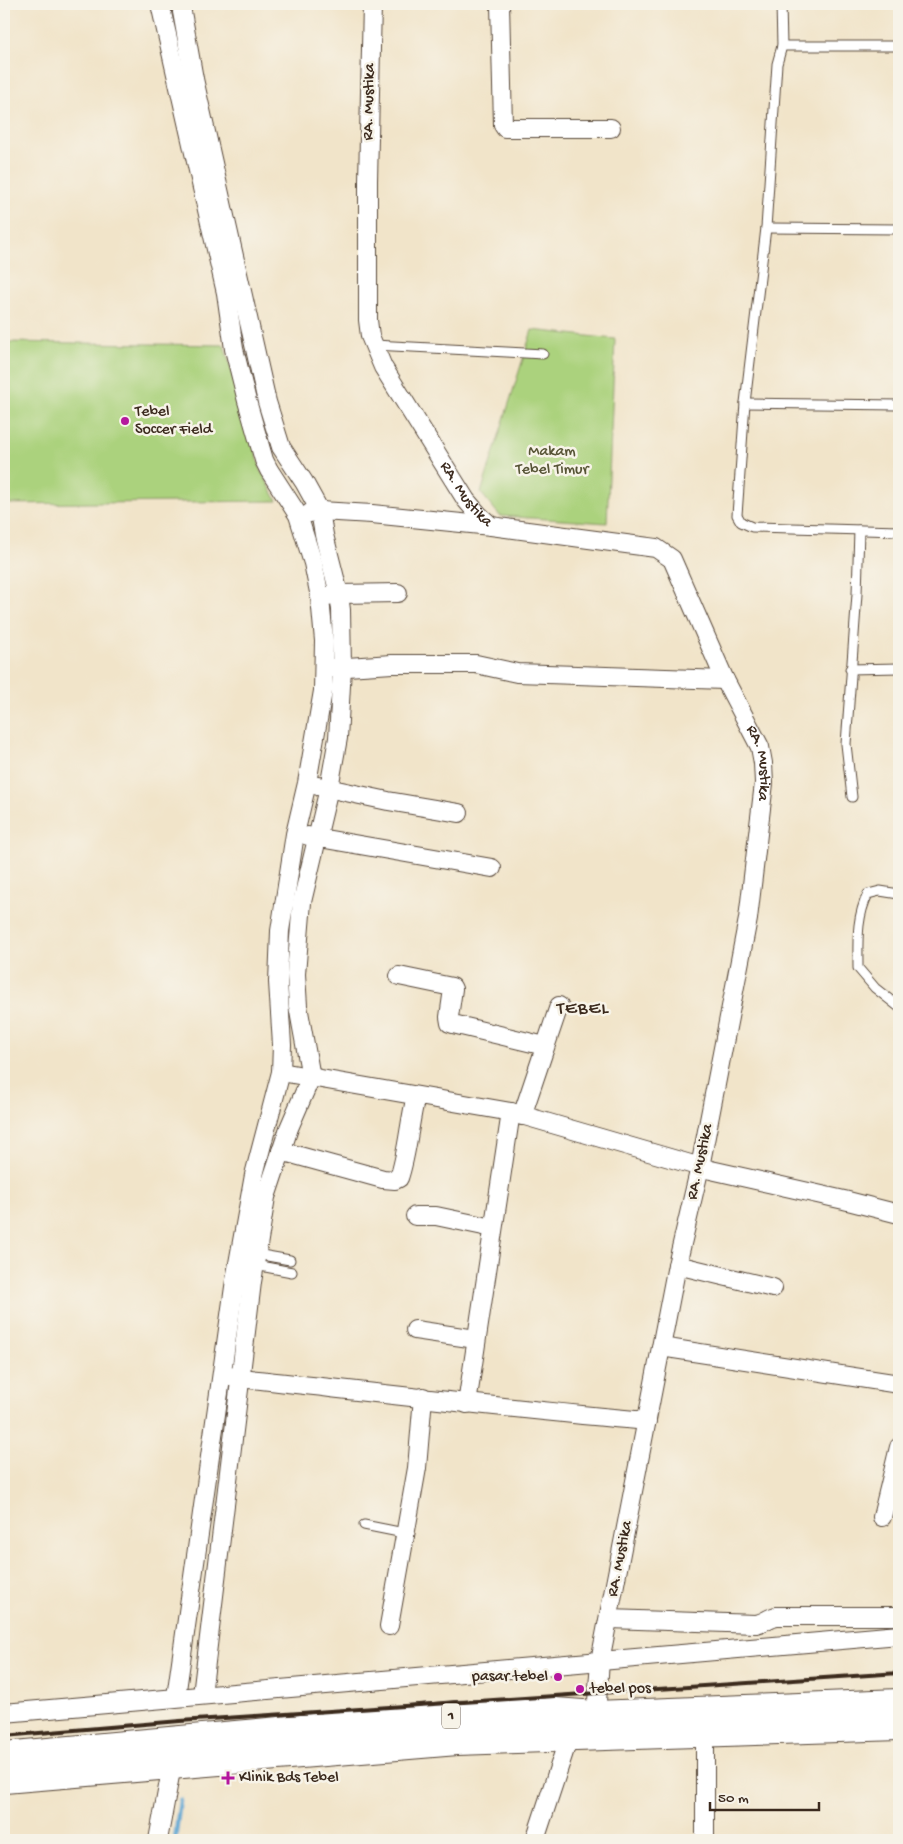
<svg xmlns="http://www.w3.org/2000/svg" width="903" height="1844" viewBox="0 0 903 1844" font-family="'Gochi Hand',sans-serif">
<rect width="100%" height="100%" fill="#f7f3e8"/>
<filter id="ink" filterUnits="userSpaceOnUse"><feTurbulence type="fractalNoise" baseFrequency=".02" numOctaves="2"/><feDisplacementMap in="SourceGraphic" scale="10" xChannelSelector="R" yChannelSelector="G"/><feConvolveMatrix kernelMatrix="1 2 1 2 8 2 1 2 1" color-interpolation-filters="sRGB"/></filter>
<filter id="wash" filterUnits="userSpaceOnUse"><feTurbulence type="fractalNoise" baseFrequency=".0096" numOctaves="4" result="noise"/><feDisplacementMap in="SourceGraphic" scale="20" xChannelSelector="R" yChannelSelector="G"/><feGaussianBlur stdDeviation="1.12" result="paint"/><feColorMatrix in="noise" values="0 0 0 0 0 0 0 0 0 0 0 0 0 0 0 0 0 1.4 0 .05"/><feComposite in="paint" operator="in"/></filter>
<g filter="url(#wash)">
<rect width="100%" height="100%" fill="#f1e4c9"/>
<!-- green -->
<g fill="#abd27d" stroke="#737e4e">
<polygon points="532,330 615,339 607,523 500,516 481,493"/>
<polygon points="4,342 224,345 261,470 277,501 4,504"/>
</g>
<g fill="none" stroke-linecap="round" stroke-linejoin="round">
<!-- stream -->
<polyline stroke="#5ba5d2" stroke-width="4.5" points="175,1840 180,1800"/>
</g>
</g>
<g filter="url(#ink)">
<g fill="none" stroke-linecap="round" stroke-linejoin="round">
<!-- lane casing -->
<g stroke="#564638" stroke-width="11">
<g id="lane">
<polyline points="781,4 782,46"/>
<polyline points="899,46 782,46 777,64 766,228 745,403 737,515 741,522 752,527 899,531"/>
<polyline points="766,228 899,229"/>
<polyline points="374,345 543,354"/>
<polyline points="745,403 899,405"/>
<polyline points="850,669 899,668"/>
<polyline points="852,797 846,744 857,594 859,530"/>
<path d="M899 894 880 891 868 894C856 918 858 942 858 968L875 988 899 1007"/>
<polyline points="256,1254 290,1260"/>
<polyline points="255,1265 292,1272"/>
<polyline points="364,1525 404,1533"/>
</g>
</g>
<!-- street casing -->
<g stroke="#564638" stroke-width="20">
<g id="street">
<polyline points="160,4 226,293 234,349 247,401 264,460 269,470 298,515 313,563 320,597 324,641 323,691 307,783 295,834 280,931 278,982 282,1045 281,1072 254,1175 235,1280 176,1697"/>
<path id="s1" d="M372 4 368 181V320L370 336 383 367 466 500 478 514 491 526 656 548 672 559 725 680 760 747 763 763 764 783 748 919 700 1167 677 1265 600 1661 596 1715"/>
<polyline points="500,4 503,125 505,128 611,128"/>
<polyline points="182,12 194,79 267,402 281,447 304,482 320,511 324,535 339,594 341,610 342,668 338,738 329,788 302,902 296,974 298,1006 311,1077 289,1128 266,1197 252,1282 202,1695"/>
<polyline points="310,513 320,511 372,514 491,526"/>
<polyline points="328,596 339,594 398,593"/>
<polyline points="332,668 392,664 476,664 517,673 725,680"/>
<polyline points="318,786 388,801 459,813"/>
<polyline points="308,836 492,868"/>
<polyline points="399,976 452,987 453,989 449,1017 450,1023 453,1024 545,1046"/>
<polyline points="281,1072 511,1112 711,1170 844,1200 899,1214"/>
<polyline points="522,1116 559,1006"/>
<path d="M281 1151 383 1179 395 1180 399 1178C408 1151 409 1123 416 1096"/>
<polyline points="415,1216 436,1216 493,1228"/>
<polyline points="677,1265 773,1288"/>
<polyline points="415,1330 476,1339"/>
<polyline points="661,1347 899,1384"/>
<path d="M230 1376 241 1378C377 1393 511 1409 647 1421"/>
<polyline points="467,1404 511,1112"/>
<polyline points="882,1517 899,1447"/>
<path d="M609 1619 756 1624C764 1623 769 1617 777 1616H899"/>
<polyline points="389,1626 417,1468 423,1397"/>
<polyline points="4,1713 899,1635"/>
<polyline points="705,1732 705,1840"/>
<polyline points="158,1840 172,1765"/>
<polyline points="535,1840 569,1737"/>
</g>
</g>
<!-- highway casing -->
<g stroke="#564638" stroke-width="30">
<g id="highway">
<polyline points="4,1756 456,1715 555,1712 596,1715 899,1703"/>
<polyline points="4,1779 457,1741 899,1726"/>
</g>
</g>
<!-- lane -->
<use href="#lane" stroke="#fff" stroke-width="9"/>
<!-- street -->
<use href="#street" stroke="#fff" stroke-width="18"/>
<!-- highway -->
<use href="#highway" stroke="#fff" stroke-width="28"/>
<!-- rail -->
<polyline stroke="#3b2a1e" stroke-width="4" points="4,1736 180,1721 899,1673"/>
</g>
</g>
<!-- markers -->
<g fill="#b5179e" stroke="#f7f3e8" stroke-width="2">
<circle cx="125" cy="421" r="5"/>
<circle cx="558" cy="1677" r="5"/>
<circle cx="580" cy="1689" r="5"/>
<path d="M225.5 1770.5h5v5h5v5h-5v5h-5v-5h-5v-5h5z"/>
</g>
<g text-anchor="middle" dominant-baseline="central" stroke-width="5" stroke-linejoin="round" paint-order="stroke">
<!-- shield labels -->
<rect fill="#f7f3e8" stroke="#73665b" stroke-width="1" x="442" y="1703.5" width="18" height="25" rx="4"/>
<g font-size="15" font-weight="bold" fill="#3b2a1e">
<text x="451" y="1716">1</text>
</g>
<!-- street labels -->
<g font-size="16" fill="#3b2a1e" stroke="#f7f3e8">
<text transform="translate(370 102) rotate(-89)">RA. Mustika</text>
<text stroke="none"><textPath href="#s1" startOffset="518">RA. Mustika</textPath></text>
<text stroke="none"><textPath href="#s1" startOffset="968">RA. Mustika</textPath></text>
<text transform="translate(701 1162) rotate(-78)">RA. Mustika</text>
<text transform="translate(621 1559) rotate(-79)">RA. Mustika</text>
</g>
<!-- poi labels -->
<g font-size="16" fill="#3b2a1e" stroke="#f7f3e8" text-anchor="start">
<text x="135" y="412">Tebel<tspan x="135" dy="18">Soccer Field</tspan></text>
<text x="548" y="1677" text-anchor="end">pasar tebel</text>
<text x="590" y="1689">tebel pos</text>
<text x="239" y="1778">Klinik Bds Tebel</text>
</g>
<!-- park labels -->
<g font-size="16" fill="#575436" stroke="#f7f3e8">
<text x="552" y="452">Makam<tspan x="552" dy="18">Tebel Timur</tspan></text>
</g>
<!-- quarter labels -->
<g font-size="19" letter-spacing="1" fill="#3b2a1e" stroke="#f7f3e8">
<text x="583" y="1009">TEBEL</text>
</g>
</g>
<!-- margin -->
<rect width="903" height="1844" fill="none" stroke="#f7f3e8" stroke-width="20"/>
<!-- scale -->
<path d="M710 1802v8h109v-8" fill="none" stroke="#3b2a1e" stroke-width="2.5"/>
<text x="718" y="1802" font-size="15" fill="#3b2a1e" stroke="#f7f3e8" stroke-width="4" paint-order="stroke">50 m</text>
</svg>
